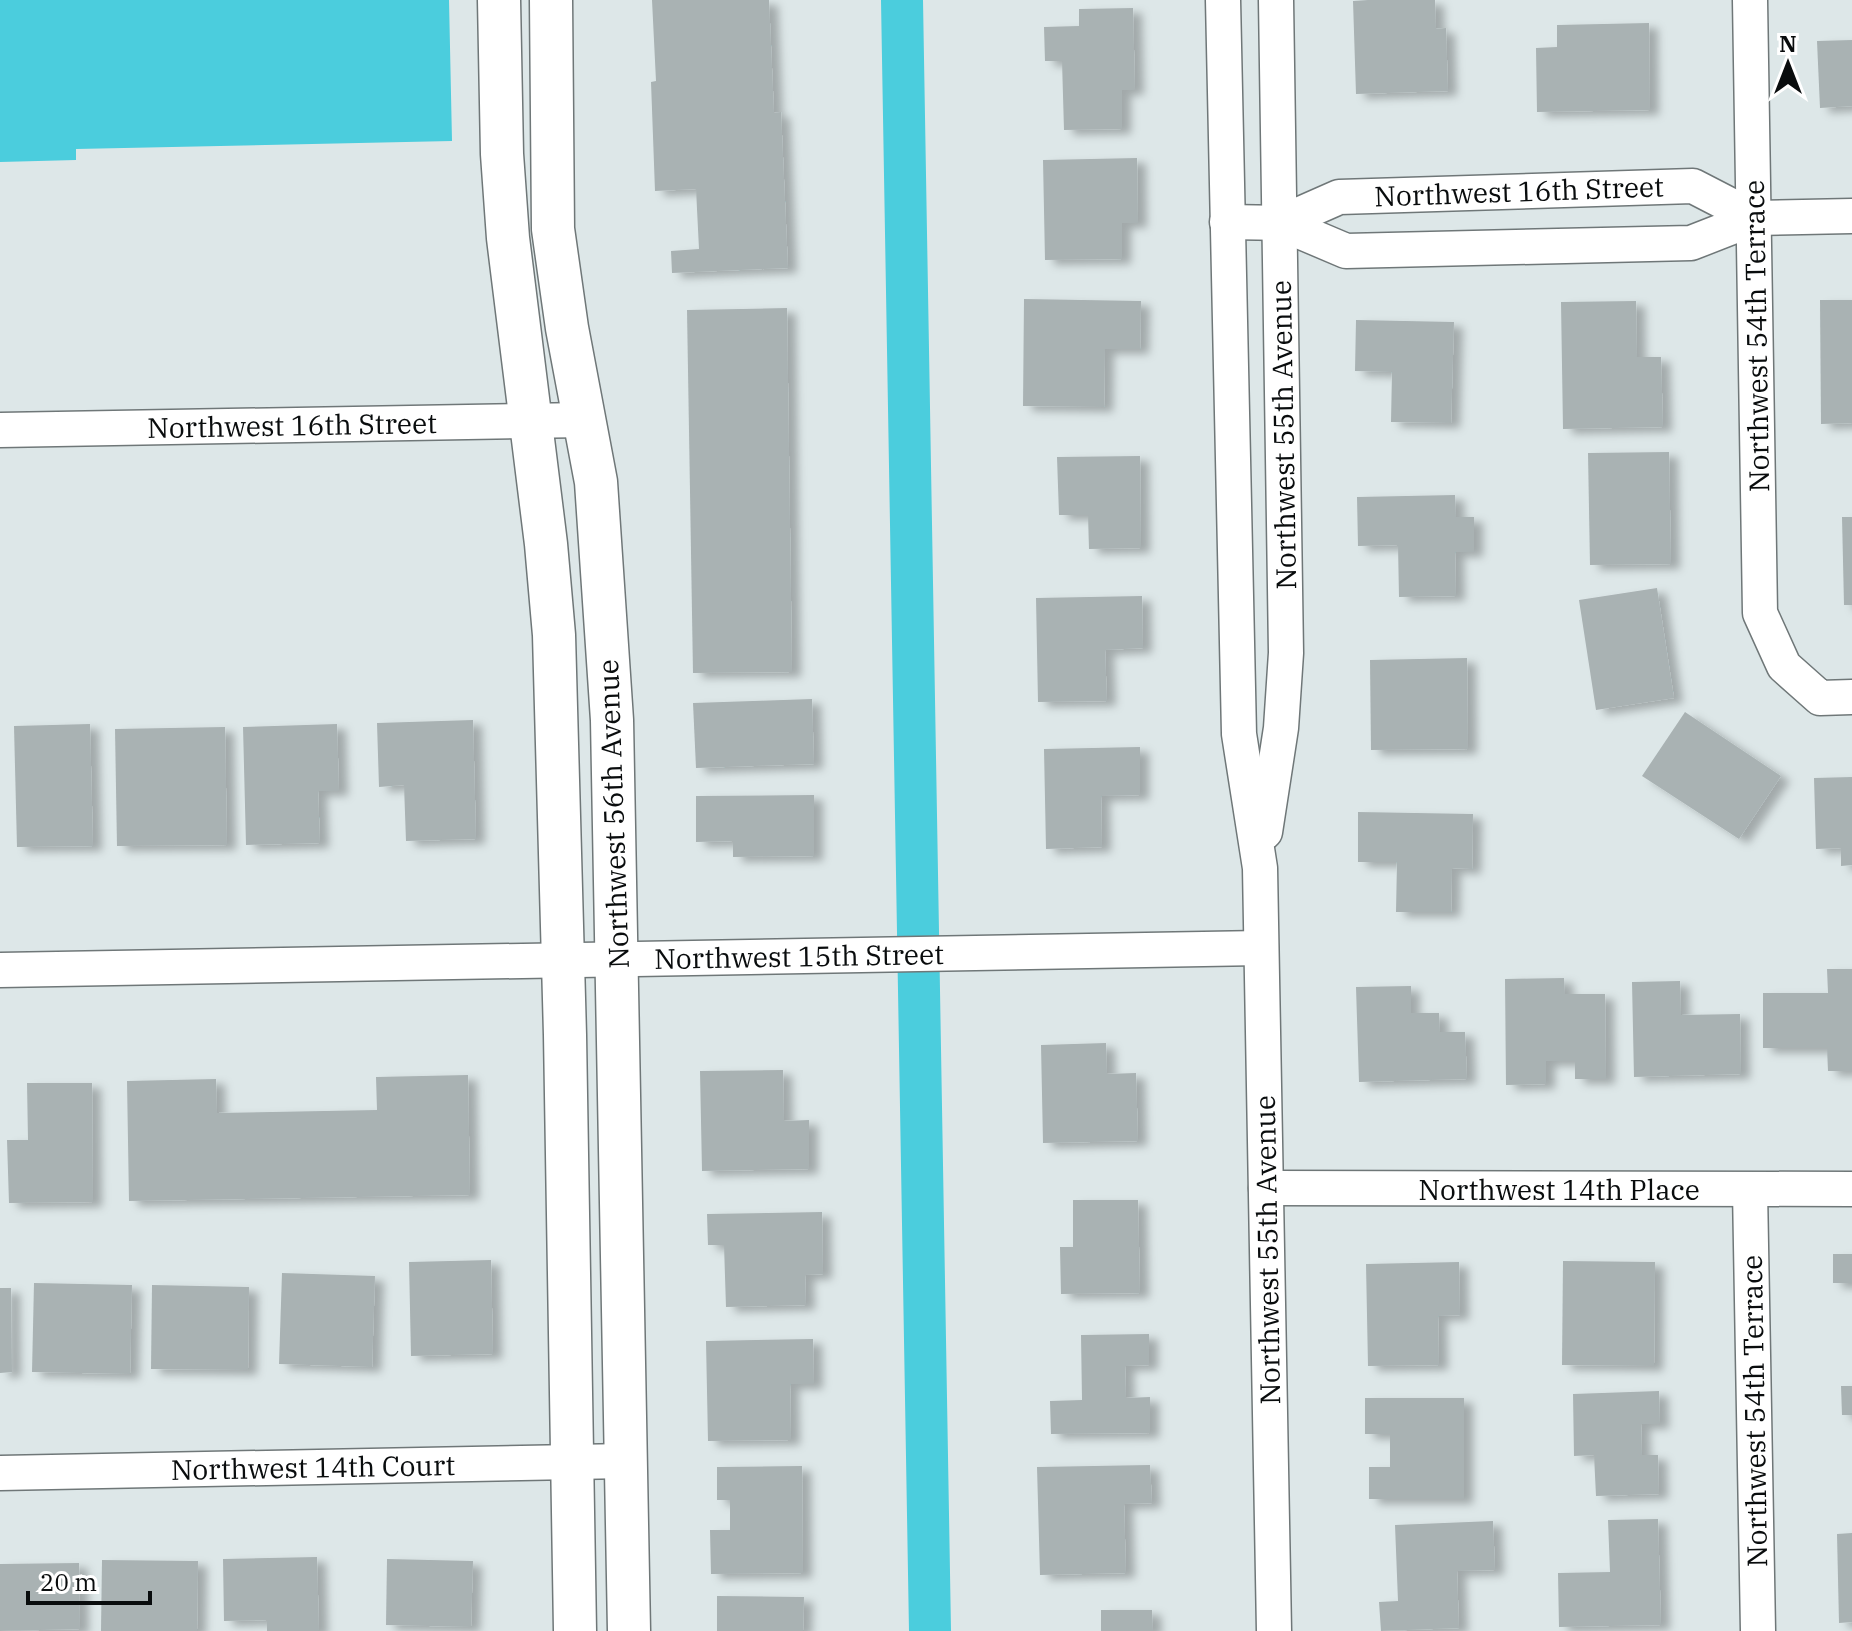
<svg xmlns="http://www.w3.org/2000/svg" width="1852" height="1631" viewBox="0 0 1852 1631" font-family="'IBM Plex Serif',serif">
<defs>
<filter id="shadow"><feDropShadow dx="9" dy="5" stdDeviation="4" flood-color="#0004"/></filter>
</defs>
<rect width="100%" height="100%" fill="#dde7e8"/>
<!-- water -->
<polygon fill="#4bcddd" points="0,0 449,0 452,141 76,149 76,160 0,162"/>
<g fill="none" stroke-linecap="round" stroke-linejoin="round">
<!-- canal -->
<polyline stroke="#4bcddd" stroke-width="42" points="902,0 930,1631"/>
</g>
<!-- building -->
<g fill="#a9b2b3" filter="url(#shadow)">
<polygon points="652,0 769,0 774,113 781,112 788,268 672,273 671,251 699,249 696,189 655,191 651,82 656,81"/>
<polygon points="1368,0 1435,0 1436,29 1446,28 1448,91 1356,94 1353,1"/>
<polygon points="1133,8 1135,90 1122,90 1122,129 1064,130 1062,61 1045,61 1044,27 1079,26 1079,9"/>
<polygon points="1649,23 1650,110 1537,112 1536,48 1557,47 1557,25"/>
<polygon points="1852,40 1852,106 1820,108 1817,41"/>
<polygon points="1137,158 1138,223 1122,223 1122,259 1045,260 1043,160"/>
<polygon points="1024,299 1141,301 1140,349 1105,349 1104,407 1023,406"/>
<polygon points="1820,300 1852,300 1852,423 1821,424"/>
<polygon points="1636,301 1637,357 1661,357 1663,427 1563,429 1561,302"/>
<polygon points="787,308 792,672 693,673 687,310"/>
<polygon points="1356,320 1454,322 1451,423 1391,422 1392,372 1355,371"/>
<polygon points="1669,452 1671,564 1590,565 1588,453"/>
<polygon points="1140,456 1141,548 1089,549 1088,515 1059,515 1057,457"/>
<polygon points="1455,495 1456,517 1474,517 1474,552 1455,552 1456,596 1399,597 1398,545 1358,546 1357,497"/>
<polygon points="1842,517 1852,517 1852,605 1844,605"/>
<polygon points="1657,588 1674,698 1596,710 1579,600"/>
<polygon points="1142,596 1143,648 1105,650 1107,701 1038,702 1036,598"/>
<polygon points="1467,658 1468,749 1371,750 1370,660"/>
<polygon points="812,699 814,764 696,768 693,703"/>
<polygon points="1685,712 1781,776 1739,839 1642,776"/>
<polygon points="473,720 476,839 406,841 404,785 379,787 377,723"/>
<polygon points="90,724 93,846 17,847 14,726"/>
<polygon points="337,724 339,791 318,791 320,843 246,845 243,727"/>
<polygon points="225,727 227,845 117,846 115,729"/>
<polygon points="1140,747 1140,795 1101,796 1102,847 1046,849 1044,749"/>
<polygon points="1852,777 1852,865 1841,866 1841,848 1816,849 1814,778"/>
<polygon points="814,795 814,856 733,857 733,841 696,842 696,796"/>
<polygon points="1358,812 1473,814 1472,869 1452,868 1451,912 1396,912 1397,862 1358,862"/>
<polygon points="1827,969 1852,969 1852,1071 1828,1071 1827,1048 1763,1048 1763,993 1828,993"/>
<polygon points="1564,978 1565,994 1605,994 1606,1079 1575,1079 1575,1061 1546,1061 1546,1084 1506,1085 1505,979"/>
<polygon points="1680,981 1681,1015 1740,1014 1741,1074 1634,1077 1632,982"/>
<polygon points="1411,986 1411,1013 1439,1013 1440,1032 1465,1032 1467,1079 1359,1082 1356,987"/>
<polygon points="1106,1043 1107,1074 1136,1073 1138,1141 1043,1143 1041,1045"/>
<polygon points="783,1070 784,1121 809,1120 809,1169 702,1171 700,1071"/>
<polygon points="468,1075 470,1195 129,1201 127,1081 216,1079 217,1113 377,1110 376,1077"/>
<polygon points="27,1083 92,1083 93,1202 9,1203 7,1140 28,1140"/>
<polygon points="1073,1200 1138,1200 1140,1293 1061,1294 1060,1247 1073,1247"/>
<polygon points="822,1212 823,1274 805,1275 806,1305 726,1307 724,1245 708,1245 707,1214"/>
<rect x="1833" y="1254" width="19" height="29"/>
<polygon points="491,1260 493,1354 411,1356 409,1262"/>
<polygon points="1563,1261 1655,1262 1654,1366 1562,1365"/>
<polygon points="1459,1262 1460,1315 1438,1316 1439,1365 1368,1366 1366,1264"/>
<polygon points="282,1273 375,1276 372,1367 279,1364"/>
<polygon points="34,1283 132,1285 130,1374 32,1372"/>
<polygon points="152,1285 249,1287 248,1370 151,1369"/>
<polygon points="0,1288 11,1288 12,1372 0,1373"/>
<polygon points="1149,1334 1149,1365 1125,1366 1126,1398 1150,1397 1150,1433 1051,1434 1050,1401 1082,1400 1081,1335"/>
<polygon points="813,1339 814,1384 790,1384 791,1440 708,1441 706,1341"/>
<polygon points="1841,1386 1852,1386 1852,1415 1842,1415"/>
<polygon points="1659,1391 1660,1424 1641,1424 1642,1455 1658,1455 1659,1494 1596,1496 1594,1455 1574,1456 1573,1394"/>
<polygon points="1365,1398 1464,1398 1464,1499 1369,1499 1369,1467 1390,1467 1390,1434 1365,1434"/>
<polygon points="1150,1465 1152,1503 1124,1504 1126,1573 1040,1575 1037,1467"/>
<polygon points="802,1466 803,1573 711,1574 710,1530 730,1530 730,1500 717,1500 717,1467"/>
<polygon points="1658,1519 1661,1625 1559,1627 1558,1573 1610,1572 1608,1520"/>
<polygon points="1493,1521 1495,1570 1457,1571 1459,1628 1381,1631 1379,1602 1398,1601 1395,1525"/>
<polygon points="1852,1533 1852,1622 1839,1623 1837,1534"/>
<polygon points="317,1557 319,1631 267,1631 267,1620 224,1621 223,1559"/>
<polygon points="387,1559 473,1561 471,1627 386,1625"/>
<polygon points="102,1560 198,1561 197,1631 101,1631"/>
<polygon points="79,1563 80,1629 0,1631 0,1564"/>
<polygon points="717,1596 804,1597 803,1631 717,1631"/>
<polygon points="1101,1610 1152,1610 1153,1631 1101,1631"/>
</g>
<g fill="none" stroke-linecap="round" stroke-linejoin="round">
<!-- minor casing -->
<g stroke="#6f7778" stroke-width="37">
<g id="minor">
<polyline points="1223,0 1239,734 1260,868 1274,1631"/>
<polyline points="1750,0 1760,613 1784,666 1820,698 1852,697"/>
<polyline points="1227,222 1280,223 1346,251 1691,243 1755,218 1852,216"/>
<polyline points="1280,223 1339,197 1693,186 1755,218"/>
<polyline points="0,430 584,420"/>
<polyline points="1265,832 1281,728 1286,653 1276,0"/>
<polyline points="0,970 1261,948"/>
<polyline points="1266,1188 1852,1189"/>
<polyline points="1750,1190 1758,1631"/>
<polyline points="0,1473 626,1461"/>
</g>
</g>
<!-- tertiary casing -->
<g stroke="#6f7778" stroke-width="45">
<g id="tertiary">
<polyline points="499,0 502,154 508,238 546,544 554,635 565,1035 575,1631"/>
<polyline points="551,0 553,229 567,328 596,482 612,720 629,1631"/>
</g>
</g>
<!-- minor -->
<use href="#minor" stroke="#fff" stroke-width="34"/>
<!-- tertiary -->
<use href="#tertiary" stroke="#fff" stroke-width="42"/>
</g>
<g text-anchor="middle" dominant-baseline="central" stroke-width="6" stroke-linejoin="round" paint-order="stroke">
<!-- street labels -->
<g font-size="28" fill="#090c0d" stroke="#fff">
<text transform="translate(1519 191) rotate(-2)">Northwest 16th Street</text>
<text transform="translate(1756 336) rotate(-91)">Northwest 54th Terrace</text>
<text transform="translate(292 425) rotate(-1)">Northwest 16th Street</text>
<text transform="translate(1283 435) rotate(-91)">Northwest 55th Avenue</text>
<text transform="translate(613 814) rotate(-92)">Northwest 56th Avenue</text>
<text transform="translate(799 956) rotate(-1)">Northwest 15th Street</text>
<text x="1559" y="1189">Northwest 14th Place</text>
<text transform="translate(1267 1250) rotate(-91)">Northwest 55th Avenue</text>
<text transform="translate(1754 1411) rotate(-91)">Northwest 54th Terrace</text>
<text transform="translate(313 1467) rotate(-1)">Northwest 14th Court</text>
</g>
</g>
<!-- north arrow -->
<g transform="translate(1788 64)" stroke="#ffffff" stroke-width="6" paint-order="stroke">
<path d="M0-6L14 30L0 20L-14 30Z" fill="#090c0d"/>
<text y="-12" font-size="22" font-weight="bold" text-anchor="middle" fill="#090c0d">N</text>
</g>
<!-- scale -->
<path d="M28 1591v12h122v-12" fill="none" stroke="#090c0d" stroke-width="4"/>
<text x="40" y="1591" font-size="24" fill="#090c0d" stroke="#ffffff" stroke-width="6" paint-order="stroke">20 m</text>
</svg>
